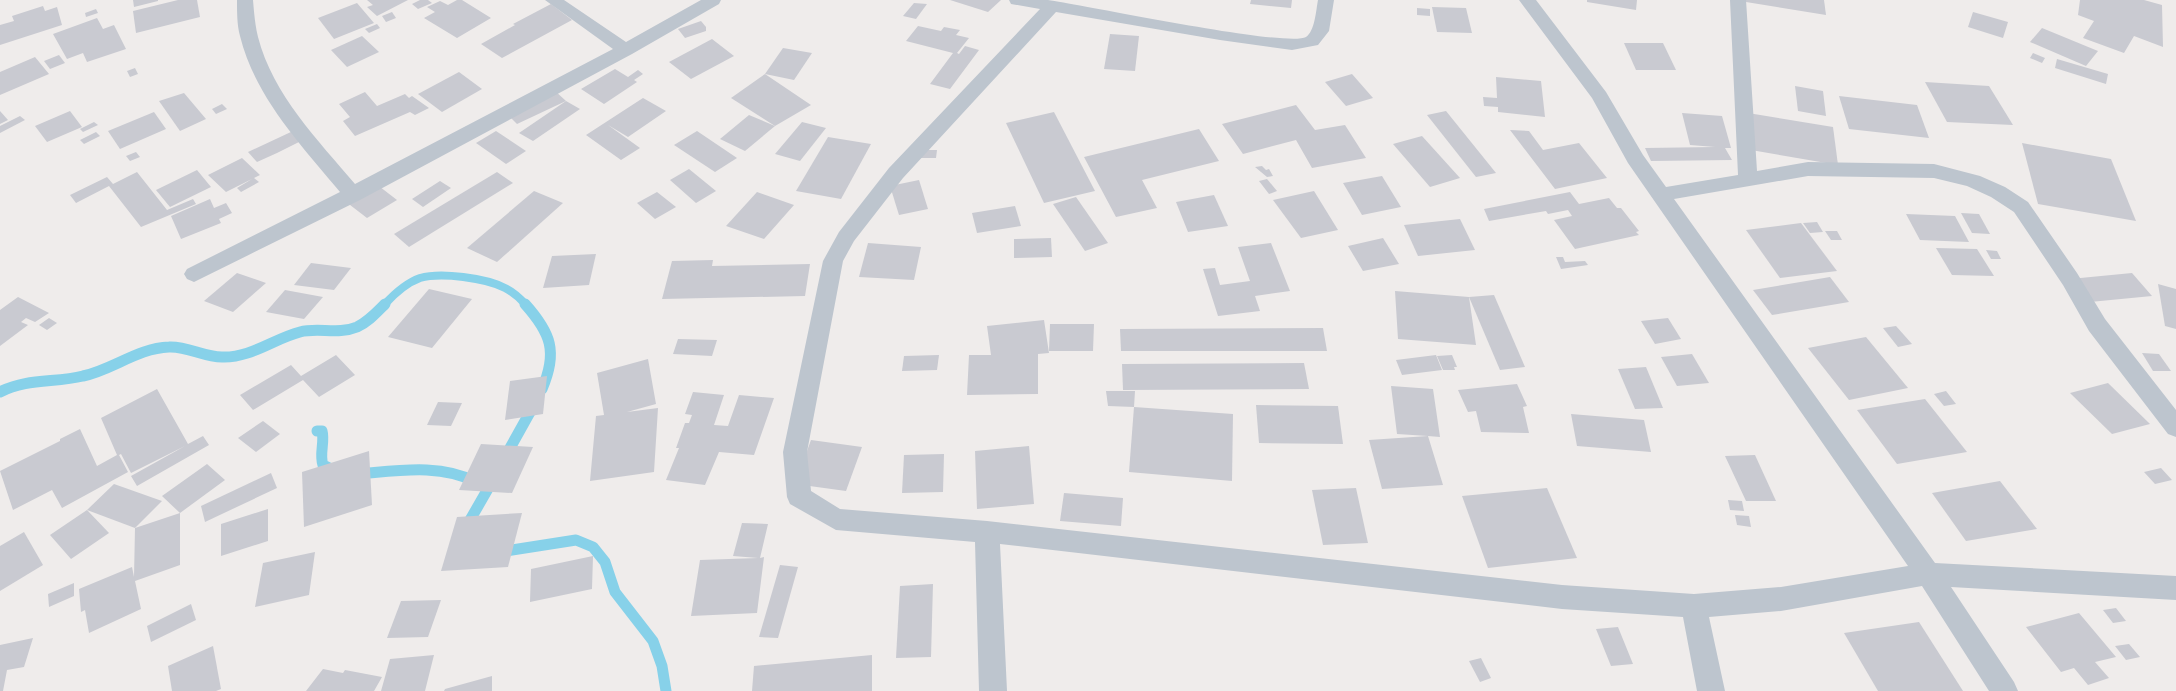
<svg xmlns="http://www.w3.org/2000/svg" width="2176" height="691" viewBox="0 0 2176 691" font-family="Karla,sans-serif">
<rect width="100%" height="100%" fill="#efeceb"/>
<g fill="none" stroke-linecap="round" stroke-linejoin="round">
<!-- stream-far1 -->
<path stroke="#87d1e9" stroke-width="8" d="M384 305C394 294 406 283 420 278 441 272 486 278 505 288 513 292 520 298 526 305"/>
<!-- stream -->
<g stroke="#87d1e9" stroke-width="11">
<path d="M525 304C551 333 558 352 542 389"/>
<path d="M0 392C27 378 55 383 83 376 112 370 138 348 169 347 187 346 204 357 222 357 251 358 273 339 300 332 318 327 338 335 357 327 368 322 376 313 385 304"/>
<path d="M317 431H322C325 442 319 454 323 465L335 471"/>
<polyline points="505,457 534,405"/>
<path d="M357 474C396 471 440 463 476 482"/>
<polyline points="466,527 493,480"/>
<polyline points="499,552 576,540 593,547 605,562 615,592 653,641 662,666 666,691"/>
</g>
</g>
<!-- building -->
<g fill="#c9cad1">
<polygon points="133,0 158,0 158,1 134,7"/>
<polygon points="178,0 197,0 200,17 136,33 133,11"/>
<polygon points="367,0 408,0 377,16 367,7 373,5"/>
<polygon points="420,0 428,0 432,3 418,9 412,4"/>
<polygon points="457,0 462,0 491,18 457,38 424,18 435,12 427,7 440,1 448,5"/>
<polygon points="950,0 1001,0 988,12"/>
<polygon points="1251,0 1292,0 1291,8 1250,4"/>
<polygon points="1587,0 1637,0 1636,10 1587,2"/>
<polygon points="1746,0 1824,0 1826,15 1746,2"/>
<polygon points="2080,0 2144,0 2162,5 2163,47 2134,36 2124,53 2083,38 2094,21 2078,15"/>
<polygon points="357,3 374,23 334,39 318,18"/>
<polygon points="914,3 927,4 916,19 903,16"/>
<polygon points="551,4 572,20 502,58 481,44 515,25 513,24"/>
<polygon points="43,6 45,11 57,7 62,25 0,45 0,25 14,21 12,16"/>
<polygon points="1432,7 1466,8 1472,33 1437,32"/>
<polygon points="1417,8 1430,9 1430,16 1417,15"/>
<polygon points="96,9 98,13 86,17 85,13"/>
<polygon points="392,12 396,18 386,22 382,16"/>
<polygon points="1973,12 2008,22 2003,38 1968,27"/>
<polygon points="97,18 103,29 114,25 126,49 87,62 83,53 67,59 53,34"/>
<polygon points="701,21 706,27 706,31 685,38 678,29"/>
<polygon points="377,24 380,28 369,33 365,29"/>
<polygon points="918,26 941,31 944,27 960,30 956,35 969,38 957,53 959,54 965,46 979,50 950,89 930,84 953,53 906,41"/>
<polygon points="2042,28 2098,51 2086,66 2030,42"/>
<polygon points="1110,34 1139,36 1135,71 1104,69"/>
<polygon points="362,36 379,52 347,67 331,50"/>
<polygon points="712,39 734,56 691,79 669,62"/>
<polygon points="1624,43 1663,43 1676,70 1636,70"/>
<polygon points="783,48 812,53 794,80 765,74"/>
<polygon points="2033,53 2045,58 2042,63 2030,58"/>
<polygon points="59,55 65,63 50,69 44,61"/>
<polygon points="35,57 49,74 0,95 0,72"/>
<polygon points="2057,59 2108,74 2106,84 2055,68"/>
<polygon points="135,68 138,74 130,77 127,71"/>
<polygon points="615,69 628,77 638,70 643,74 634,80 637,82 604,104 581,89"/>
<polygon points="459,72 482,89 442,112 418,94"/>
<polygon points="765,74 811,105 775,126 731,98"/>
<polygon points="1352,74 1373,98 1346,106 1325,82"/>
<polygon points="1496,77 1541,81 1545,117 1498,112 1498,107 1484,106 1483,97 1497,98"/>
<polygon points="1925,82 1989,86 2013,125 1947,122"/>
<polygon points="1795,86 1823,91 1826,116 1798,111"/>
<polygon points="554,90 566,101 517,124 506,113"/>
<polygon points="365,92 377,106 405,94 409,98 412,96 429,108 415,115 410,112 355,136 343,121 350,117 339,104"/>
<polygon points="184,93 206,119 180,131 159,101"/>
<polygon points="1839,96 1917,105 1929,138 1849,129"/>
<polygon points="643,98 666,111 628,137 608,125 640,148 621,160 586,135"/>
<polygon points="566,101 580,109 533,141 519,133"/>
<polygon points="222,104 227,109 216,114 212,109"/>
<polygon points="1296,105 1315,130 1345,125 1366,158 1312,168 1296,140 1243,154 1222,124"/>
<polygon points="0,111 8,120 0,124"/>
<polygon points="70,111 82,127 47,142 35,126"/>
<polygon points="1446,111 1496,173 1476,177 1427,115"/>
<polygon points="154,112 166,129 120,149 108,131"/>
<polygon points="1054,112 1095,191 1044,203 1006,123"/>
<polygon points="1682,113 1722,116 1731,148 1725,148 1732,160 1651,161 1645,148 1715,147 1690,145"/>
<polygon points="1748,113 1833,127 1838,165 1751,150"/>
<polygon points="749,115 775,126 745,151 720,139"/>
<polygon points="20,116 25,120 0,133 0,126"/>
<polygon points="94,122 98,125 83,132 80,129"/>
<polygon points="802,122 826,128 800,161 775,154"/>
<polygon points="1199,129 1219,161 1142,180 1157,208 1116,217 1084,157"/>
<polygon points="1510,130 1529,131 1543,150 1579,143 1607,178 1555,189"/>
<polygon points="293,131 301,141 277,153 257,162 248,152"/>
<polygon points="496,131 526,151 506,164 476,143"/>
<polygon points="697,131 737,158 715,172 674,145"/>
<polygon points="96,132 100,136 84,144 80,140"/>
<polygon points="1422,136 1460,178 1430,187 1393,144"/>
<polygon points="828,137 871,144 841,199 796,191"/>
<polygon points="2022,143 2111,159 2136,221 2038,204"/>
<polygon points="920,150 937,150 936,158 919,158"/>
<polygon points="136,152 140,157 130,161 126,156"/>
<polygon points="242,158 260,175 254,178 259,182 241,192 237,188 252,179 226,192 208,175"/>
<polygon points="1262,166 1266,170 1269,169 1273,176 1267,177 1255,167"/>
<polygon points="689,169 716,191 696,203 670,180"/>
<polygon points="197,170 211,187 170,207 156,190"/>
<polygon points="137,172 167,210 193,199 196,204 141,227 109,186 76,203 70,195 107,177 113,184"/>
<polygon points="497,172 513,183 409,247 394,234"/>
<polygon points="1382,176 1401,207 1362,215 1343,183"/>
<polygon points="1267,179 1277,191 1269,194 1259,181"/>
<polygon points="371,180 397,200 367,218 341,198"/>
<polygon points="919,180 928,209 899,215 890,186"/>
<polygon points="440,181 451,188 423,207 412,199"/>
<polygon points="534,191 563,203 497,262 467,248"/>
<polygon points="1314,191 1338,230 1301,238 1273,200"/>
<polygon points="657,192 676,207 655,219 637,203"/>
<polygon points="757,192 794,205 764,239 726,226"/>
<polygon points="1570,192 1579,204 1609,198 1617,208 1621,208 1639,231 1636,232 1639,235 1575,249 1554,220 1572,216 1568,210 1548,214 1546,211 1489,221 1484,209"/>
<polygon points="1214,195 1228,226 1188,232 1176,202"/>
<polygon points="1076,197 1108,243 1085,251 1053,204"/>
<polygon points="210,199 214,208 226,203 232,213 219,219 221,223 181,239 171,216"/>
<polygon points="1015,206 1021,226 977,233 972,213"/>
<polygon points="1961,213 1979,214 1990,234 1972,233"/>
<polygon points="1906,214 1955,216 1969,242 1920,240"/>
<polygon points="1460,219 1475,250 1418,256 1404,225"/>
<polygon points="1817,222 1823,232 1810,233 1803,223"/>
<polygon points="1801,223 1837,271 1780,278 1746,230"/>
<polygon points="1825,231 1837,231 1842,240 1831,240"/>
<polygon points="1051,238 1052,257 1014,258 1014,239"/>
<polygon points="1383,238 1399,264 1363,271 1348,246"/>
<polygon points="868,243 921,247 914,280 859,277"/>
<polygon points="1271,243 1290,291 1255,296 1260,311 1218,316 1203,269 1215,268 1220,285 1250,281 1238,247"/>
<polygon points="1936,248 1977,249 1994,276 1952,275"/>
<polygon points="1986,250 1997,251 2001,259 1991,259"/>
<polygon points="596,254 589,285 543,288 552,256"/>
<polygon points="1556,257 1563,257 1565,262 1585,261 1588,265 1561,269"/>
<polygon points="713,260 712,266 810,264 805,296 662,299 672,261"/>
<polygon points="311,263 351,268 334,290 294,285"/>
<polygon points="237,273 266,283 233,312 204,301"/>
<polygon points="2132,273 2152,296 2090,302 2070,279"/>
<polygon points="1830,277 1849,302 1772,315 1753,290"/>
<polygon points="2158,284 2176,289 2176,329 2165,326"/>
<polygon points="429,289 472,299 432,348 388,337"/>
<polygon points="285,290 323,297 304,319 266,312"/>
<polygon points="1395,291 1469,297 1476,345 1398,339"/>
<polygon points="1494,295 1525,367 1500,370 1469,297"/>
<polygon points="18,297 49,313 35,322 26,318 21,322 28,325 0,346 0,310"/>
<polygon points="49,318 57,323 47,330 39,325"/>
<polygon points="1668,318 1681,339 1655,344 1641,321"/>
<polygon points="1044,320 1049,353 1038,354 1038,394 967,395 969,355 991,355 987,326"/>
<polygon points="1050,324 1094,324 1093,351 1049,351"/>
<polygon points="1896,326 1912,344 1898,347 1883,328"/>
<polygon points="1323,328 1327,351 1121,351 1120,329"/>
<polygon points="1866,337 1908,388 1849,400 1808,348"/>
<polygon points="678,339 717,340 712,356 673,354"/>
<polygon points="2142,353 2159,354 2171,371 2153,371"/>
<polygon points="1692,354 1709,383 1677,386 1661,357"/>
<polygon points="336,355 355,375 319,397 303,380 253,410 240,395 291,365 301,376"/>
<polygon points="939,355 937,370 902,371 904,356"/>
<polygon points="1436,355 1442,370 1402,375 1396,360"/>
<polygon points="1452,355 1457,367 1454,367 1455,370 1443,370 1437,356"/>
<polygon points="648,359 656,404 627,412 658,408 654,472 590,481 596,416 604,415 597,373"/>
<polygon points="1304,363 1309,389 1123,390 1122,364"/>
<polygon points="1646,367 1663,408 1635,409 1618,369"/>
<polygon points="547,376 543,414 505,420 510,381"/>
<polygon points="2108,383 2150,424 2112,434 2070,393"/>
<polygon points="1517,384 1527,406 1523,407 1529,433 1481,432 1476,411 1468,412 1458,390"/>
<polygon points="1391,386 1433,389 1440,437 1428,436 1443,485 1382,489 1369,440 1428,436 1397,434"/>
<polygon points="157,389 188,444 203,436 209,445 137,486 131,476 185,446 131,473 121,454 119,455 128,472 62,508 52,490 13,510 0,471 60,441 60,439 80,429 97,466 117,455 101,418"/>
<polygon points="1106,391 1135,391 1134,407 1108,406"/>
<polygon points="1946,391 1956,404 1944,406 1934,394"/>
<polygon points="693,392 724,395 714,425 728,426 739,395 774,398 754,455 719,452 705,485 666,480 679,448 676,448 685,423 689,423 692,415 685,414"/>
<polygon points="1925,399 1967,452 1897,464 1857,410"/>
<polygon points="438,402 462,403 451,426 427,425"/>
<polygon points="1256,405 1338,406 1343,444 1259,443"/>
<polygon points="1134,407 1233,414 1232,481 1129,472"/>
<polygon points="1571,414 1644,420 1651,452 1577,446"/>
<polygon points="263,421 280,434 256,452 238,438"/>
<polygon points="811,440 862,447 846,491 795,484"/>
<polygon points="481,444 533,447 512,493 459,490"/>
<polygon points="1029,446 1034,504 977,509 975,451"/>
<polygon points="369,451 372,505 304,527 302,472"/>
<polygon points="944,454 943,492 902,493 904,455"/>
<polygon points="1755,455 1776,501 1746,501 1725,456"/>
<polygon points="207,464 225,480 180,513 162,496"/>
<polygon points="2161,468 2172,480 2155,484 2144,472"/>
<polygon points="271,473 277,488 205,522 201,506"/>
<polygon points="2000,481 2037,529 1966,541 1932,493"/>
<polygon points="114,484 162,501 135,528 87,510"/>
<polygon points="1356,488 1368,543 1323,545 1312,490"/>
<polygon points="1547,488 1577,558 1488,568 1462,496"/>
<polygon points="1064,493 1123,498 1121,526 1060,521"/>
<polygon points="1728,500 1742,501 1744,511 1730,510"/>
<polygon points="268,509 268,541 221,556 221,524"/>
<polygon points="87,510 109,533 71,559 50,535"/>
<polygon points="180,513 180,565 135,581 141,609 89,633 85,610 81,612 79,589 132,567 134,577 135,528"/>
<polygon points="522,513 508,567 441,571 457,517"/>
<polygon points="1735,515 1749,516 1751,527 1737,525"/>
<polygon points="742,523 768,524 760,558 764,557 757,613 691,616 700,560 758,558 733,556"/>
<polygon points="24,532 43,565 0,591 0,546"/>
<polygon points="315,552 309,595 255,607 263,563"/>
<polygon points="593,556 592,589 530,602 531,569"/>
<polygon points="780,565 798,567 778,638 759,637"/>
<polygon points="74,583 74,596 49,607 48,594"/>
<polygon points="933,584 931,657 896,658 900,586"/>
<polygon points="441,600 428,637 387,638 401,601"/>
<polygon points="191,604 196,620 151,642 147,626"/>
<polygon points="2116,608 2126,621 2113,623 2103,610"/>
<polygon points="2079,613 2116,657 2095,662 2109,678 2088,685 2074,668 2061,672 2026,627"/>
<polygon points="1919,622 1963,691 1878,691 1844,633"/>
<polygon points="1618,627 1633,664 1611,666 1596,629"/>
<polygon points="33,638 24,667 7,670 3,691 0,691 0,645"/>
<polygon points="2129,644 2140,657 2126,660 2115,646"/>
<polygon points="213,646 221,689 216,691 172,691 168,666"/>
<polygon points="434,655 425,691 381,691 390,659"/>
<polygon points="872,655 872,691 752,691 754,666"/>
<polygon points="1481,658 1491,678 1480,682 1469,661"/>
<polygon points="323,669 343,673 345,670 382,677 374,691 306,691"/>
<polygon points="492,676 492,691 444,691 445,689"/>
</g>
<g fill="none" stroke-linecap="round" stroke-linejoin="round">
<!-- street -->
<g fill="#bdc5ce" fill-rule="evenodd">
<path d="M237 0H253C254 12 255 25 258 37 273 95 318 140 355 184L613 49 545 0H564L626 42 701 0H721L719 4 632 54 360 200 194 282 187 279 184 274 187 269 340 192C301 145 255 97 240 36 237 25 237 12 237 0Z"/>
<path d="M1009 0C1021 0 1035 0 1048 0 1085 5 1287 48 1306 37 1315 31 1316 10 1318 0H1334L1329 31 1318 45 1292 50 1220 40 1056 12 903 178 854 241 843 261 807 452 811 491 840 509 987 521 1562 585 1694 594 1781 587 1908 566 1628 163 1592 98 1519 0H1536L1606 92 1643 155 1666 187 1738 175 1730 0H1746L1757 171 1808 162 1934 164 1980 176 2005 187 2028 202 2077 273 2105 319 2176 410V437L2168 434 2089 331 2063 285 2014 212 1991 197 1967 186 1934 178 1808 176 1674 199 1935 563 2176 576V600L1951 587 2014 682 2018 691H1989L1922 586 1781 611 1709 617 1725 691H1697L1683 617 1562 609 1000 544 1007 691H979L975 542 836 530 790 504 787 497 783 452 823 261 839 232 889 168 1040 9 1011 4Z"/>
</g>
</g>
</svg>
